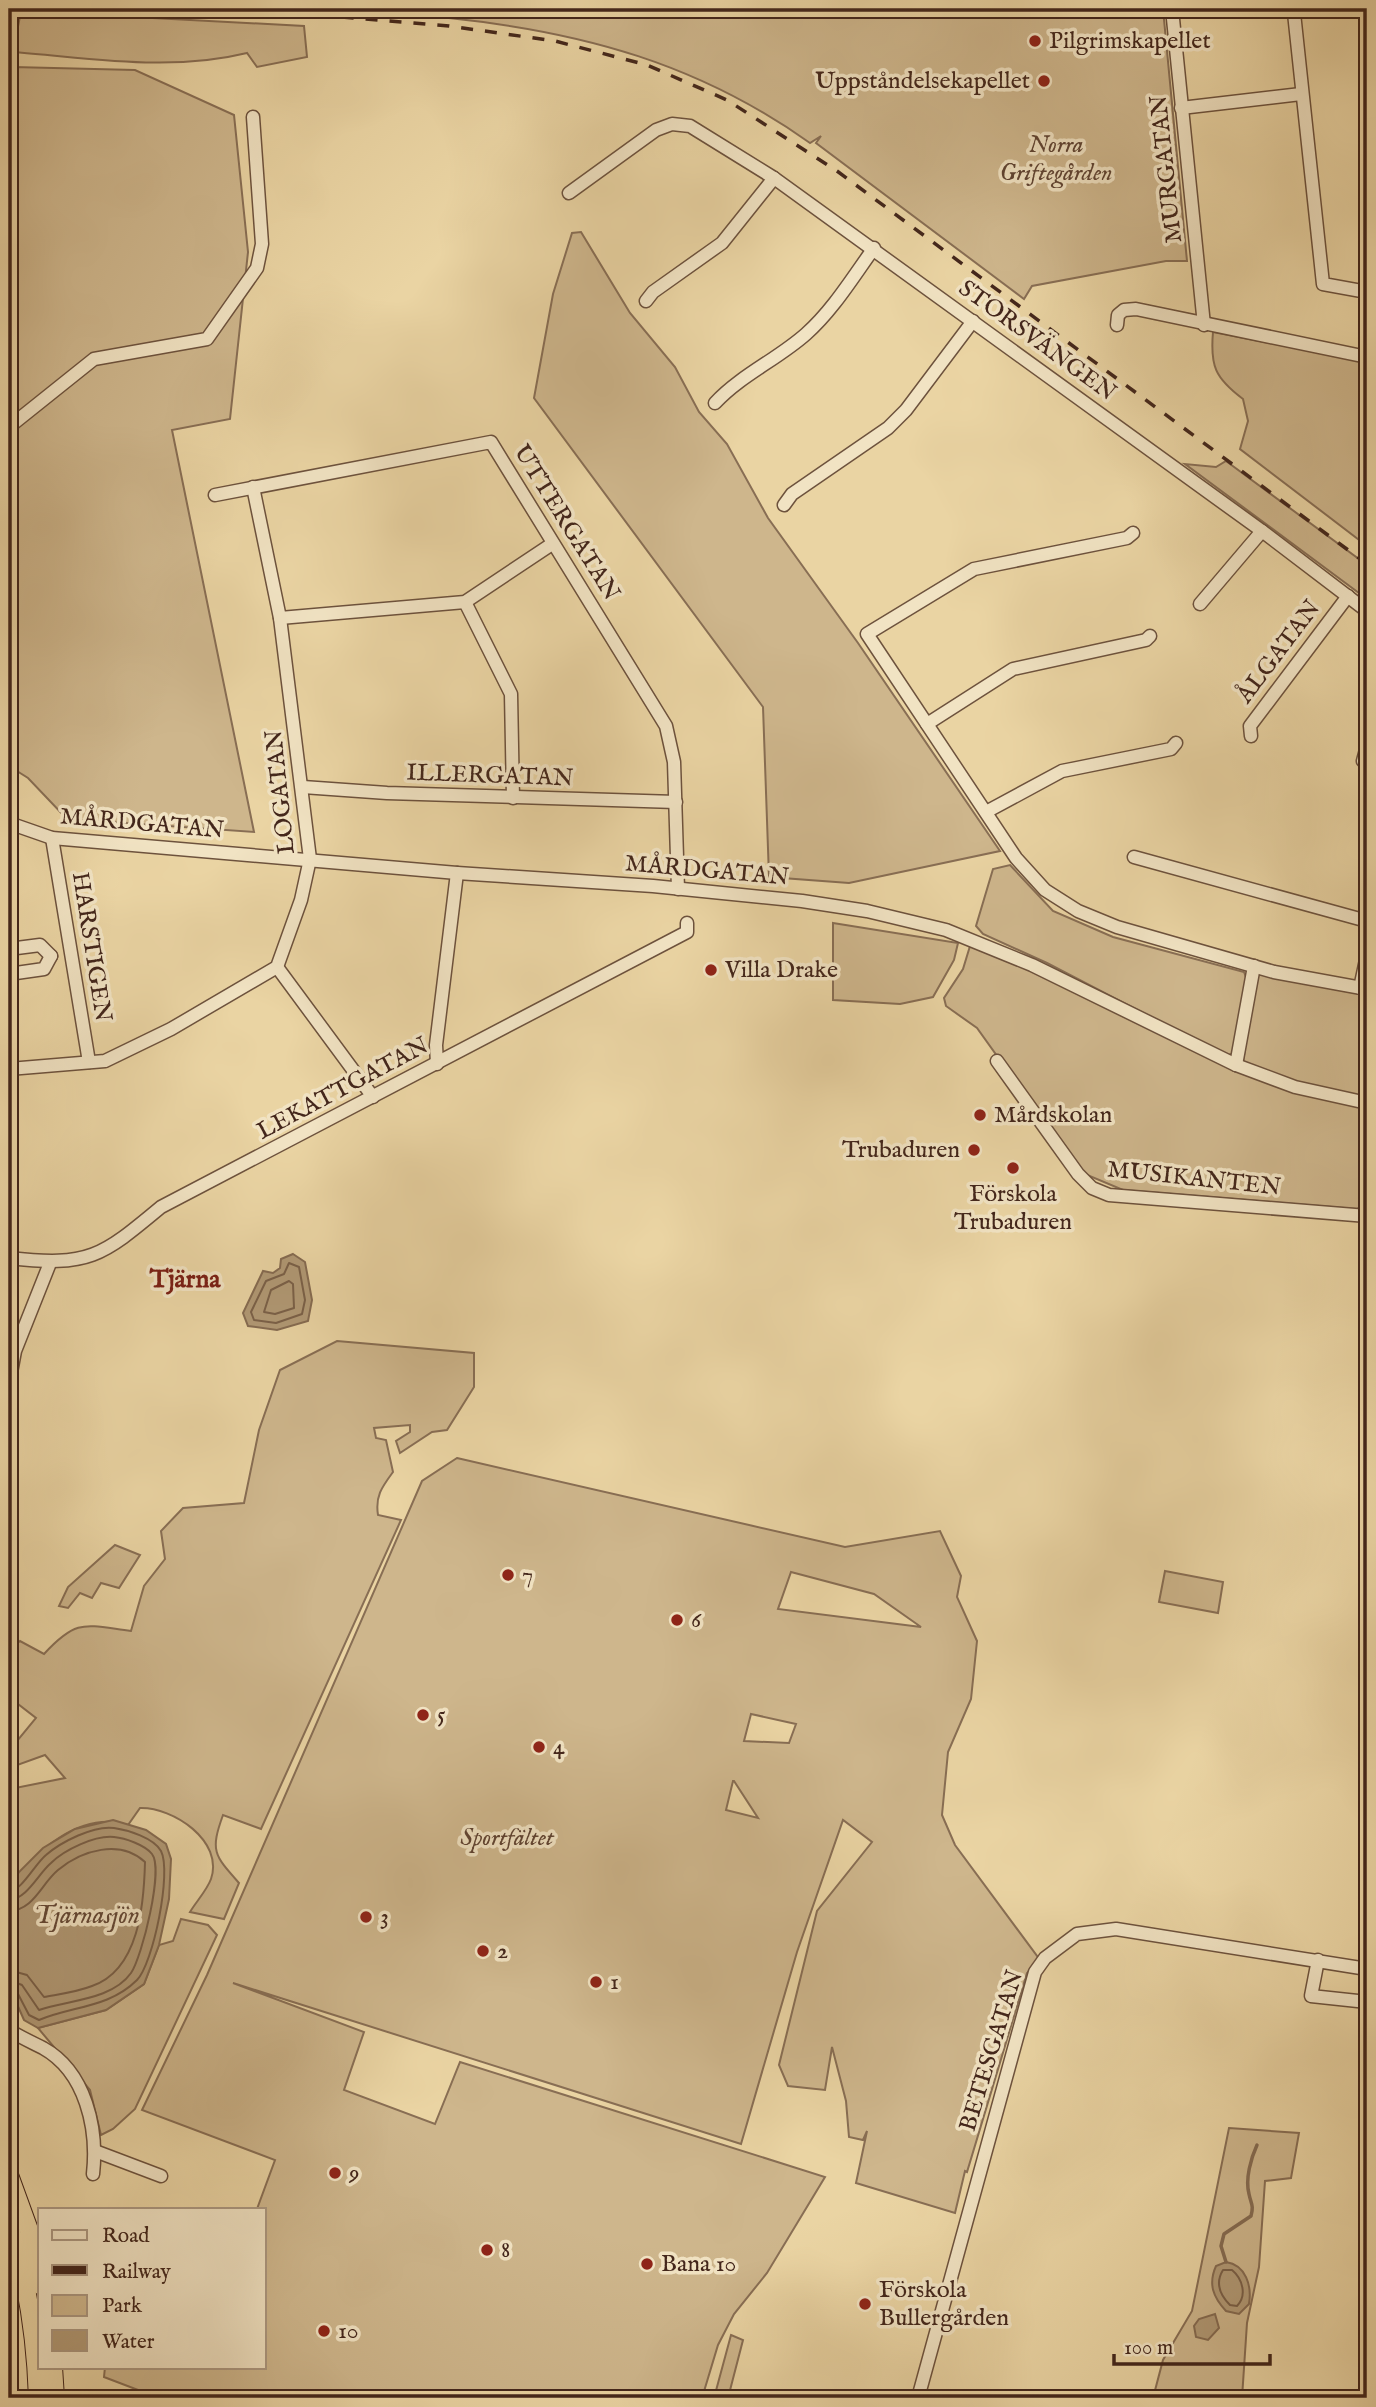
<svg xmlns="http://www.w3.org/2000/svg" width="1376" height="2407" viewBox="0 0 1376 2407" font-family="'IM FELL English',serif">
<rect width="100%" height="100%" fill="#ead4a3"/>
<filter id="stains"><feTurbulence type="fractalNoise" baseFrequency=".00286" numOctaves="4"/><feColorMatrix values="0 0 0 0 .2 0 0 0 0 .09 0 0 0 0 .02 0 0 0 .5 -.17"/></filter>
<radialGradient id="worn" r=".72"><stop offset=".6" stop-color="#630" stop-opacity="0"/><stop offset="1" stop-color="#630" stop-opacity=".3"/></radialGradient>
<!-- green -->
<g fill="#ceb68c" stroke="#886e54" stroke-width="2" fill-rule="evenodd">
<path d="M434 9H1163L1187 261H1166L1032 286 1024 299 816 143 821 136 810 143C699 64 583 32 449 18Z"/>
<path d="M21 11 304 26 307 57 257 67 247 53C170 72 92 58 13 52Z"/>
<polygon points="13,67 135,70 234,115 248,252 230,419 172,430 254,832 67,819 28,778 9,766 9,88"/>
<polygon points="581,232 630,313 675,367 699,412 727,444 768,518 858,643 1000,851 849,883 769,877 763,707 534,398 553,294 572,233"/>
<path d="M1213 332 1367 362V546L1240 449 1248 421 1243 399C1215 378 1210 366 1213 332Z"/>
<polygon points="1226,461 1367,565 1367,599 1185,464 1216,467"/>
<polygon points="1010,865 1053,911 1113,937 1244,972 1247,980 1234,1053 1226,1056 1047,963 983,934 976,926 993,869"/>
<polygon points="833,923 958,943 954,960 933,997 900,1004 833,1000"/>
<polygon points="970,946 1041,975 1232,1067 1367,1108 1367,1204 1357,1209 1123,1190 1080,1172 977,1028 946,1006 944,998 963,969"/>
<polygon points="1262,973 1367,995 1367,1099 1298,1084 1243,1062 1255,978"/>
<path d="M337 1341 474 1353V1387L447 1430 432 1432 400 1453 396 1441 410 1432V1425L374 1428 376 1438 386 1440 393 1472C382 1487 375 1496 378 1515L401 1520 261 1829 223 1815C210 1851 214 1855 239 1883L224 1919 190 1912C196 1902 207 1890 211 1879 224 1841 173 1807 140 1808L128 1825C81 1810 32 1852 9 1889L10 1789 65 1778 45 1755 17 1765 9 1774V1745L13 1746 36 1718 9 1697 13 1679 9 1675V1650L20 1641 44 1654C77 1618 85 1625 131 1631L144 1586 165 1559 161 1531 183 1508 244 1503 259 1430 280 1370Z"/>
<path d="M457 1458 845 1547 940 1531 961 1576 957 1597 977 1641 971 1699 948 1752 942 1815 955 1845 1040 1960 1027 1973 967 2172 965 2171 955 2213 856 2183 867 2131 863 2140 849 2137 846 2101 832 2047 825 2090 788 2086 779 2065 817 1911 872 1842 843 1820 797 1952 741 2144 233 1983 364 2032 344 2090 435 2124 460 2062 825 2177 767 2273 734 2314 718 2345 702 2398H159L104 2377 105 2367H264V2209H257L275 2160 142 2110 207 1975 422 1481ZM791 1572 874 1594 921 1627 778 1609ZM751 1714 796 1724 789 1743 744 1741ZM733 1781H734L758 1818 726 1810Z"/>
<polygon points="115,1545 140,1555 119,1588 101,1583 92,1598 80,1593 68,1608 59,1606 68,1587"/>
<polygon points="1165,1571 1223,1582 1218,1613 1159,1602"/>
<polygon points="181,1919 208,1925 217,1935 135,2109 113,2129 101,2135 90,2090 38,2028 106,2010 144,1984 159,1945 173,1941"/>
<polygon points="1229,2128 1299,2133 1291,2178 1265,2181 1259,2267 1247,2323 1242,2398 1153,2398 1163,2360 1192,2311"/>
<polygon points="731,2335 743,2340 728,2398 714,2398"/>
</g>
<!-- water -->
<g fill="#b19975" stroke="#856b51" stroke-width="2">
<polygon points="293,1254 305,1262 312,1300 308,1321 277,1330 248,1326 243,1313 263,1271 273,1273 280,1268 281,1259"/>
<polygon points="113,1820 146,1830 166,1844 171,1859 169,1899 159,1945 144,1984 106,2010 38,2028 24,2020 9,1986 9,1889 19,1872 43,1848 75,1829"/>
<path d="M1226 2262C1246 2265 1252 2286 1249 2304L1239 2314 1226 2311C1213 2297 1208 2284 1216 2266Z"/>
<polygon points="1215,2314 1219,2328 1208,2340 1196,2337 1194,2326 1199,2319"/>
</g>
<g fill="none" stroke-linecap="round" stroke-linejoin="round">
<!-- shore -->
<g stroke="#7a6048" stroke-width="2">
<polygon points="289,1263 299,1267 305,1300 302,1314 276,1323 254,1320 251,1312 266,1281 284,1274"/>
<polygon points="289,1281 293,1284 294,1308 275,1314 264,1312 271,1290"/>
<path d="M9 1892C22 1890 35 1864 46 1855 61 1842 94 1825 114 1828 128 1830 154 1838 161 1851 172 1872 153 1964 137 1980 109 2008 72 2006 39 2020L29 2015 17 1992 9 1989"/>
<path d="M9 1900C27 1899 38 1874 51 1863 64 1850 95 1835 114 1837 125 1838 145 1845 152 1854 164 1869 142 1957 131 1973 112 2000 68 2000 39 2010L22 1985 9 1980"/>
<path d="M9 1911C34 1910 41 1884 58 1870 82 1850 120 1839 145 1862 144 1904 139 1970 92 1986 77 1992 60 1994 44 1997L27 1975 9 1970"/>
<path d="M1223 2270H1232C1243 2279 1247 2296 1237 2306L1230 2305C1220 2295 1215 2283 1223 2270Z"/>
</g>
<!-- stream -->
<path stroke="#856b51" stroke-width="3.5" d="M1226 2262 1221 2246 1224 2234 1251 2216C1254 2205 1251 2204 1249 2194 1245 2179 1251 2158 1257 2145"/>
<!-- minor casing -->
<g stroke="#6d523d" stroke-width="15">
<g id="minor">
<polyline points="1172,9 1204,325"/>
<polyline points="1298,9 1294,13 1323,284 1367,292"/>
<polyline points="1181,108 1301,94"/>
<polyline points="569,193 656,130 672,124 690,126 774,178 1262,531 1367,611"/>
<polyline points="646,301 653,292 722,243 774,178"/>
<polyline points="1117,325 1118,315 1124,310 1136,309 1367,357"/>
<path d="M715 403C741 375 778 359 806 334 833 310 853 277 874 248"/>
<polyline points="9,427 94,359 207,339 257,268 262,244 253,117"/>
<polyline points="215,495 491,442 666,726 674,762 678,889"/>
<polyline points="784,505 792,494 888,428 906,410 973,321"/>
<polyline points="1133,533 1127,538 974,569 867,634 1016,858 1045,890 1078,911 1117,927 1274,972 1367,989"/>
<polyline points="465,602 511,694 513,798"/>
<polyline points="1200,604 1262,531"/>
<polyline points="280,618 465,602 552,544"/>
<polyline points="927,724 1013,669 1146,640 1150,636"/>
<polyline points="1251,736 1250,726 1348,596"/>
<polyline points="1363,761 1367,746"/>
<polyline points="303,787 387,793 676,802"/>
<polyline points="986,812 1062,771 1171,749 1176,743"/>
<polyline points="9,823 52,838 457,873 653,886 802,901 867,911 946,930 1032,965 1236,1065 1295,1087 1367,1103"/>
<polyline points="52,838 89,1062"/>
<polyline points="1134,857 1367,921"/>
<polyline points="9,949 40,945 51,956"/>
<polyline points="277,967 373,1097"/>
<polyline points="9,974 44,969 51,956"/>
<polyline points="1360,988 1367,955"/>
<polyline points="997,1061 1078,1174 1092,1188 1109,1195 1367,1216"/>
<polyline points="437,1064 436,1045 457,873"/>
<polyline points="1236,1065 1254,966"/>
<polyline points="9,1069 105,1061 171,1029 277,967 301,900 310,859 280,618 253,487"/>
<path d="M9 1258C89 1267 101 1257 161 1207L687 932V923"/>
<polyline points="9,1383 15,1351 50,1263"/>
<polyline points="1318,1960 1311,1996 1367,2002"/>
<path d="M9 2030C20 2037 31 2042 43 2048 86 2072 98 2129 93 2174"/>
<polyline points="95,2151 161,2176"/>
<polyline points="918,2398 1035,1972 1045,1958 1077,1934 1116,1929 1367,1969"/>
</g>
</g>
<!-- highway casing -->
<g stroke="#43261b" stroke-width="20">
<g id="highway">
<polyline points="9,2175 29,2230 40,2285"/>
<path d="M9 2225C28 2280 36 2340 38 2398"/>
<polyline points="53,2367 55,2398"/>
</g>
</g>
<!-- minor -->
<use href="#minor" stroke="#f1e3c3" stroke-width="12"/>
<!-- highway -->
<use href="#highway" stroke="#ead4a3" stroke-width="18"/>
<!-- rail -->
<polyline stroke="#43261b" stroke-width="3.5" stroke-dasharray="12 12" stroke-linecap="butt" points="246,9 449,26 555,41 647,65 727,100 837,171 1367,564"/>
</g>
<!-- markers -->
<g fill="#8f2418" stroke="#f1e3c3" stroke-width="2.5">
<circle cx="1035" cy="41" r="7"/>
<circle cx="1044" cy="81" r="7"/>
<circle cx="711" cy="970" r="7"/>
<circle cx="980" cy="1115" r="7"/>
<circle cx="974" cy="1150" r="7"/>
<circle cx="1013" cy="1168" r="7"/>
<circle cx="508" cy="1575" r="7"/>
<circle cx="677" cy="1620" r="7"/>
<circle cx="423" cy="1715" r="7"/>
<circle cx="539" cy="1747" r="7"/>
<circle cx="366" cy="1917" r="7"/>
<circle cx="483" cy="1951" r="7"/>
<circle cx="596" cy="1982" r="7"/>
<circle cx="335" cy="2173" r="7"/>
<circle cx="487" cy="2250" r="7"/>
<circle cx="647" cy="2264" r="7"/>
<circle cx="865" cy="2304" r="7"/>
<circle cx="324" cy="2331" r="7"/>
</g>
<g text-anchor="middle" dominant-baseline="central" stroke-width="7" stroke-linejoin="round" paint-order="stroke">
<!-- poi labels -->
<g font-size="24" fill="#43261b" stroke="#f1e3c3" text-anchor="start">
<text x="1049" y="41">Pilgrimskapellet</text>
<text x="1030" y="81" text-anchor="end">Uppståndelsekapellet</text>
<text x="725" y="970">Villa Drake</text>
<text x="994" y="1115">Mårdskolan</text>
<text x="960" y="1150" text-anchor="end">Trubaduren</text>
<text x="1013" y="1194" text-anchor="middle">Förskola<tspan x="1013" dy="28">Trubaduren</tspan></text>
<text x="522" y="1575">7</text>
<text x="691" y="1620">6</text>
<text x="437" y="1715">5</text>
<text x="553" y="1747">4</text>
<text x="380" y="1917">3</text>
<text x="497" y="1951">2</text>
<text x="610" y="1982">1</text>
<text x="349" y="2173">9</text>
<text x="501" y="2250">8</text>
<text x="661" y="2264">Bana 10</text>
<text x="879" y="2290">Förskola<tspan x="879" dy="28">Bullergården</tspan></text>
<text x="338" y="2331">10</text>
</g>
<!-- park labels -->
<g font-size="24" font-style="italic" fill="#5f4332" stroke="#f1e3c3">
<text x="1056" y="145">Norra<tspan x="1056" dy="28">Griftegården</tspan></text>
<text x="507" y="1838">Sportfältet</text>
</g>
<!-- street labels -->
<g font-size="24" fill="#43261b" stroke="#f1e3c3">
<text transform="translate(1167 169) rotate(-96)">MURGATAN</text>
<text transform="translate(1037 341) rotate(36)">STORSVÄNGEN</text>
<text transform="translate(566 523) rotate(58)">UTTERGATAN</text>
<text transform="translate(1279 652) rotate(-53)">ÅLGATAN</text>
<text transform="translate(490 776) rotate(2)">ILLERGATAN</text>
<text transform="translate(281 792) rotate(-96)">LOGATAN</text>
<text transform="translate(142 824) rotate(5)">MÅRDGATAN</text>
<text transform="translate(707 871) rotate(5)">MÅRDGATAN</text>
<text transform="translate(91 947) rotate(81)">HARSTIGEN</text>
<text transform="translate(343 1089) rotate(-28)">LEKATTGATAN</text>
<text transform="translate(1194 1179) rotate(6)">MUSIKANTEN</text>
<text transform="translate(992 2051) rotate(-73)">BETESGATAN</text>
</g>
<!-- neighbourhood labels -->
<g font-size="26" font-weight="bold" fill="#7a1f14" stroke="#f1e3c3">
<text x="185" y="1279">Tjärna</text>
</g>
<!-- water labels -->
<g font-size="26" font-style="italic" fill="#644836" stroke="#f1e3c3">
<text x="87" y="1915">Tjärnasjön</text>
</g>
</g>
<!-- margin -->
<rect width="1376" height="2407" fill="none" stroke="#ead4a3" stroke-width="35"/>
<rect x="10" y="10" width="1355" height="2386" fill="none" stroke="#43261b" stroke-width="3.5"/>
<rect x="18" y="18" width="1341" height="2372" fill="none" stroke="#43261b" stroke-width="2"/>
<!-- legend -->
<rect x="38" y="2208" width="228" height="161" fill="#f1e3c3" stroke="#ab9780" stroke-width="2"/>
<rect x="52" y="2230" width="35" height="10" fill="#f1e3c3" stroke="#ab9780" stroke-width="2"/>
<text x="102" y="2242" font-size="21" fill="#43261b">Road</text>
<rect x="52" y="2265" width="35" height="10" fill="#43261b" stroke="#ab9780" stroke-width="2"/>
<text x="102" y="2278" font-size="21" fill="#43261b">Railway</text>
<rect x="52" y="2295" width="35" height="21" fill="#ceb68c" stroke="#ab9780" stroke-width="2"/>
<text x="102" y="2312" font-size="21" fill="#43261b">Park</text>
<rect x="52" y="2330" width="35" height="21" fill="#b19975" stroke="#ab9780" stroke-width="2"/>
<text x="102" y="2348" font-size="21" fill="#43261b">Water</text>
<!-- scale -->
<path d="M1114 2354v10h156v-10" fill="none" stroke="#43261b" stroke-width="3.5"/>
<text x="1124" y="2354" font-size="21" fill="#43261b" stroke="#f1e3c3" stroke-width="5" paint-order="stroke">100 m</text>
<rect width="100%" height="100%" filter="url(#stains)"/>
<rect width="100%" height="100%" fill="url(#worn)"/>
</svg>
